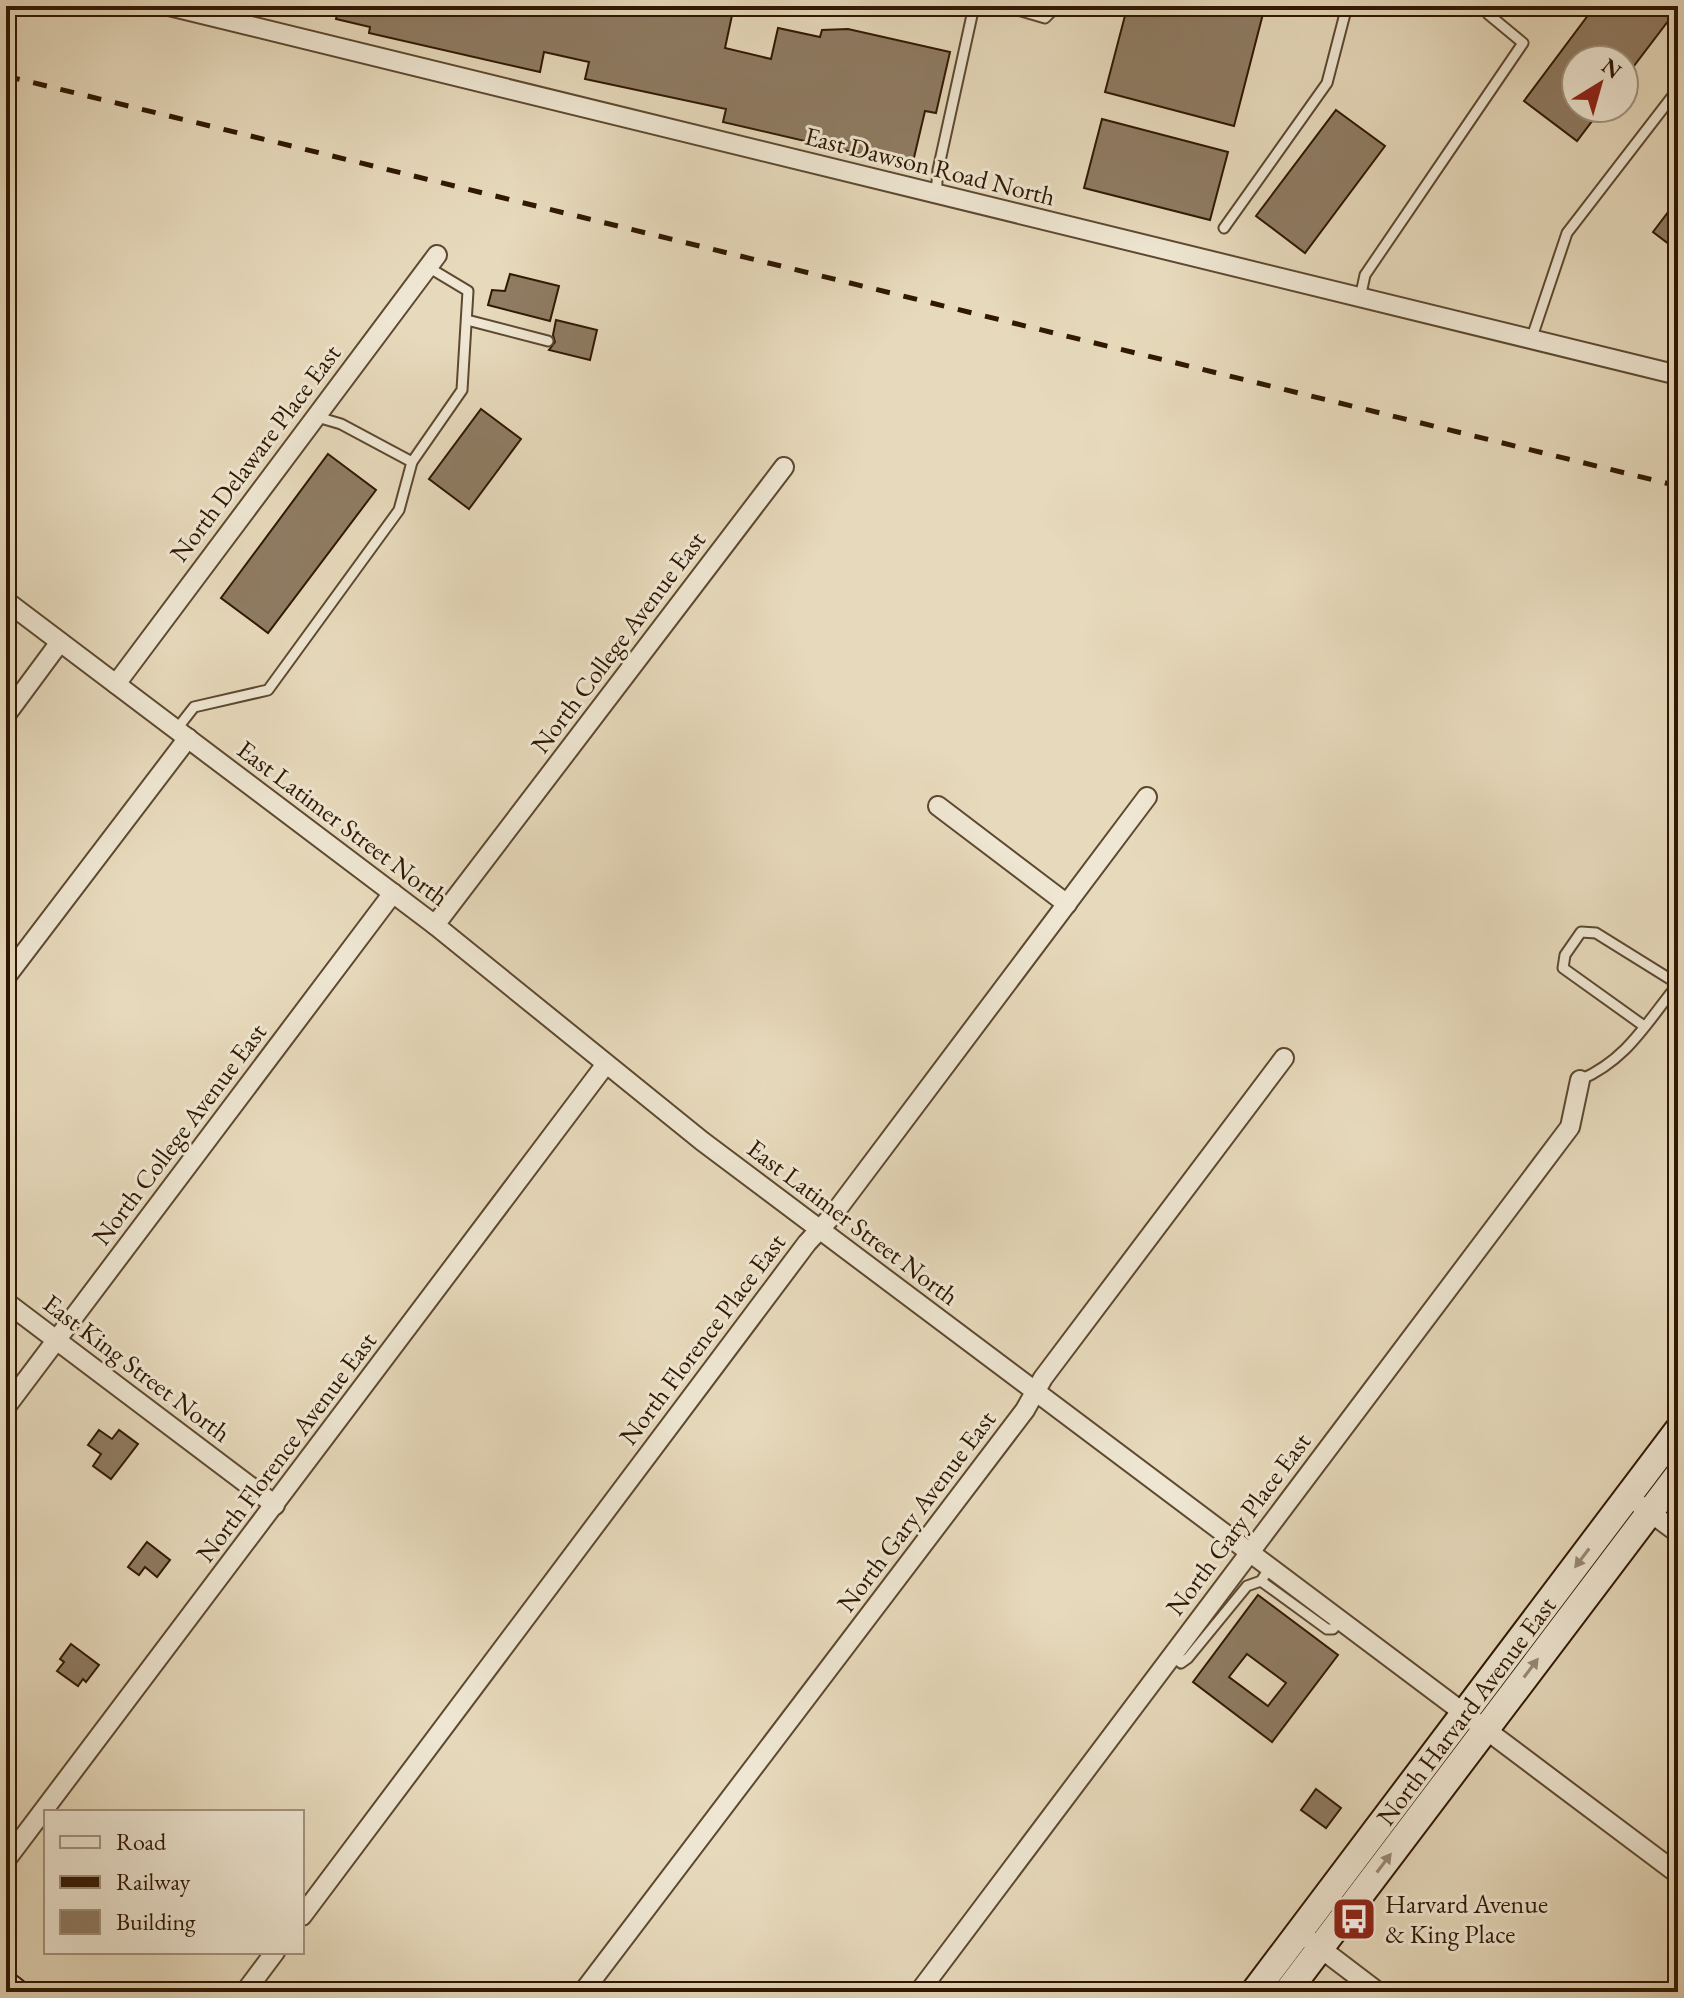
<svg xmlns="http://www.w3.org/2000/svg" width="1684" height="1998" viewBox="0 0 1684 1998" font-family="'EB Garamond',serif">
<rect width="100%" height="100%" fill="#e7dabc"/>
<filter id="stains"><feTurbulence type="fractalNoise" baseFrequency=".0025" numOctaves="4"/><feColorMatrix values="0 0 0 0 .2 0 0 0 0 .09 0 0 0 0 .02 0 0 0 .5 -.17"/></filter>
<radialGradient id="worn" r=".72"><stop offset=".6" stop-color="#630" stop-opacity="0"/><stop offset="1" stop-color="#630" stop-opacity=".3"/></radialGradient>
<!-- building -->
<g fill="#8f7c63" stroke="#2f1702" stroke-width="2" fill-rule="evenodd">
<polygon points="339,6 734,6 725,48 771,59 778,28 820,37 822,30 848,29 950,52 936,113 925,111 912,166 723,122 726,109 585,79 589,62 544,52 540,72 369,33 370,27 336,19"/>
<polygon points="1159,6 1265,6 1234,126 1105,92 1127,8 1157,16"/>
<polygon points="1595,6 1678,8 1624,79 1624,60 1576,60 1576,108 1602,108 1577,141 1524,101"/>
<polygon points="1336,110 1385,146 1305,253 1256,216"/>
<polygon points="1102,119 1228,152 1210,220 1084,188"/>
<polygon points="1678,199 1678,251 1653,232"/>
<polygon points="510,274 559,286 550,321 488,305 492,290 505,291"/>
<polygon points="556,320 597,330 590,360 549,350 555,342 553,335"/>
<polygon points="481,409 521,439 469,509 429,479"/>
<polygon points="328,454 376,490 268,633 221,598"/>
<polygon points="99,1430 112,1439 119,1430 138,1444 111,1479 93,1466 101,1454 88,1445"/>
<polygon points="147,1542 170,1560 157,1577 145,1567 139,1575 128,1567"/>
<path d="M1258 1595 1338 1655 1272 1742 1193 1682ZM1247 1654 1286 1683 1268 1706 1229 1677Z"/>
<polygon points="71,1644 99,1665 86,1682 83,1679 78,1686 57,1671 64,1662 60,1659"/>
<polygon points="1316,1789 1341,1808 1326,1828 1301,1810"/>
</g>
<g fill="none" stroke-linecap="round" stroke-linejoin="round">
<!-- lane casing -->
<g stroke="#5d4830" stroke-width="13">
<g id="lane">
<polyline points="1004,6 1045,18 1057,6"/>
<polyline points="936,194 938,170 974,6"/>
<polyline points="1224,228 1327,83 1347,6"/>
<polyline points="1360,298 1365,275 1523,43 1488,14 1494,6"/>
<polyline points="467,320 548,341"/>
<polyline points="1531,340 1567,233 1678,89"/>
<polyline points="314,416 341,424 412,462"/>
<polyline points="176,730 194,707 268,690 399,510 412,462 462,390 468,291 428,267"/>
<path d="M1580 1080C1628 1059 1646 1023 1678 984L1596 933 1581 932 1565 955 1563 968 1644 1026"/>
<polyline points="1261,1581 1327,1629 1333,1629 1339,1621"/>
<polyline points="1172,1656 1181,1663 1188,1658 1247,1586 1261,1581 1269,1569"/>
<polyline points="1319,1992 1321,1990 1324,1992"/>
</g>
</g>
<!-- street casing -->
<g stroke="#5d4830" stroke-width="22">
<g id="street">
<polyline points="169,6 1678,375"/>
<polyline points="6,601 435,925 702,1141 1678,1874"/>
<polyline points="116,684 437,255"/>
<polyline points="6,715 60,642"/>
<polyline points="938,806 1067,904"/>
<polyline points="435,925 784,467"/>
<polyline points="6,977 188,738"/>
<polyline points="6,1302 275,1505"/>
<polyline points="6,1407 393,893"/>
<polyline points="1640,1505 1678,1533"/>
<polyline points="6,1860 606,1064"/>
<polyline points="302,1916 807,1243 833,1215 1147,797"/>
<polyline points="1311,1941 1378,1992"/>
<polyline points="245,1992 275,1952"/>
<polyline points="583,1992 1025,1410 1043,1378 1284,1058"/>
<polyline points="919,1992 1570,1127 1580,1080"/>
</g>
</g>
<!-- secondary casing -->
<g stroke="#2f1702" stroke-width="30">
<g id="secondary">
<polyline points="6,1985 15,1992"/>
<polyline points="1254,1992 1678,1430"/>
<polyline points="1287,1992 1678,1475"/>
</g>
</g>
<!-- lane -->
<use href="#lane" stroke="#efe7d3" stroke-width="9"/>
<!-- street -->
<use href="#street" stroke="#efe7d3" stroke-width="18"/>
<!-- secondary -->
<use href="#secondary" stroke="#efe7d3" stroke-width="26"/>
<!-- rail -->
<polyline stroke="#2f1702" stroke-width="5" stroke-dasharray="14 14" stroke-linecap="butt" points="6,76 1678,486"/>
</g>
<!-- one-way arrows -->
<defs><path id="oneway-solid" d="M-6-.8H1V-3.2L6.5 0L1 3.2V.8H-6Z" transform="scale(2)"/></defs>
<g fill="#998975">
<use href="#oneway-solid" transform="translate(1582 1558) rotate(127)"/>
<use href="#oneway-solid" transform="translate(1531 1668) rotate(-53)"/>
<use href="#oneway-solid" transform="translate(1384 1863) rotate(-53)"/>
</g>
<!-- icons -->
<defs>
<g id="bus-square" transform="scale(2.3)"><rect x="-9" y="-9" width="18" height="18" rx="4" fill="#8f2418" stroke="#efe7d3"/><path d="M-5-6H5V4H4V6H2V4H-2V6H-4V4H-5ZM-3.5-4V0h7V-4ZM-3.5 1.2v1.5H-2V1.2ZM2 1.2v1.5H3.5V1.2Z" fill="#fff"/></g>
</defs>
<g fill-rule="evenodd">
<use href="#bus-square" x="1354" y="1919"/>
</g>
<g text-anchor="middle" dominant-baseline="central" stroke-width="6" stroke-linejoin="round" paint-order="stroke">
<!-- street labels -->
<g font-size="26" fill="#2f1702" stroke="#efe7d3">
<text transform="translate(930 166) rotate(14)">East Dawson Road North</text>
<text transform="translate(255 453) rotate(-53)">North Delaware Place East</text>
<text transform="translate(618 642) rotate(-53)">North College Avenue East</text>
<text transform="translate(343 823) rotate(37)">East Latimer Street North</text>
<text transform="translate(179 1134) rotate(-53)">North College Avenue East</text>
<text transform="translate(853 1222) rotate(37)">East Latimer Street North</text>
<text transform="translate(702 1339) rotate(-53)">North Florence Place East</text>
<text transform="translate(137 1368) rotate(37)">East King Street North</text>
<text transform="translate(286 1447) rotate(-53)">North Florence Avenue East</text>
<text transform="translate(916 1511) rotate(-53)">North Gary Avenue East</text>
<text transform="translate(1238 1524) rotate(-53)">North Gary Place East</text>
<text transform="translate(1466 1711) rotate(-53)">North Harvard Avenue East</text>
</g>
<!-- poi labels -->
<g font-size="26" fill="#2f1702" stroke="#efe7d3" text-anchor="start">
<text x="1385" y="1904">Harvard Avenue<tspan x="1385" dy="30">&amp; King Place</tspan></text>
</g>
</g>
<!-- margin -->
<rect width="1684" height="1998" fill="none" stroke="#e7dabc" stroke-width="32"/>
<rect x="8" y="8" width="1668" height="1982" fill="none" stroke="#2f1702" stroke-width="4"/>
<rect x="16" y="16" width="1652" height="1966" fill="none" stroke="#2f1702" stroke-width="2"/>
<!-- legend -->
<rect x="44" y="1810" width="260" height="144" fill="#efe7d3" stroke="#a2947f" stroke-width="2"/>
<rect x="60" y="1836" width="40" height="12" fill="#efe7d3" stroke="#a2947f" stroke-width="2"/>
<text x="116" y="1850" font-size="24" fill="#2f1702">Road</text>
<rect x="60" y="1876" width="40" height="12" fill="#2f1702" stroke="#a2947f" stroke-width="2"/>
<text x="116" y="1890" font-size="24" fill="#2f1702">Railway</text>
<rect x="60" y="1910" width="40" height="24" fill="#8f7c63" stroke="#a2947f" stroke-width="2"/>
<text x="116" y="1930" font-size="24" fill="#2f1702">Building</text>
<!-- north arrow -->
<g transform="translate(1600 84) rotate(37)"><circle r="38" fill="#efe7d3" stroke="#a2947f" stroke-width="2"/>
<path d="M0-6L14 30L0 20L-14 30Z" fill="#8f2418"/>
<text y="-12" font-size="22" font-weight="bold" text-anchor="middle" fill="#2f1702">N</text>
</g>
<rect width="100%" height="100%" filter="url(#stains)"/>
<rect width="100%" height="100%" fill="url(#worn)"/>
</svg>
